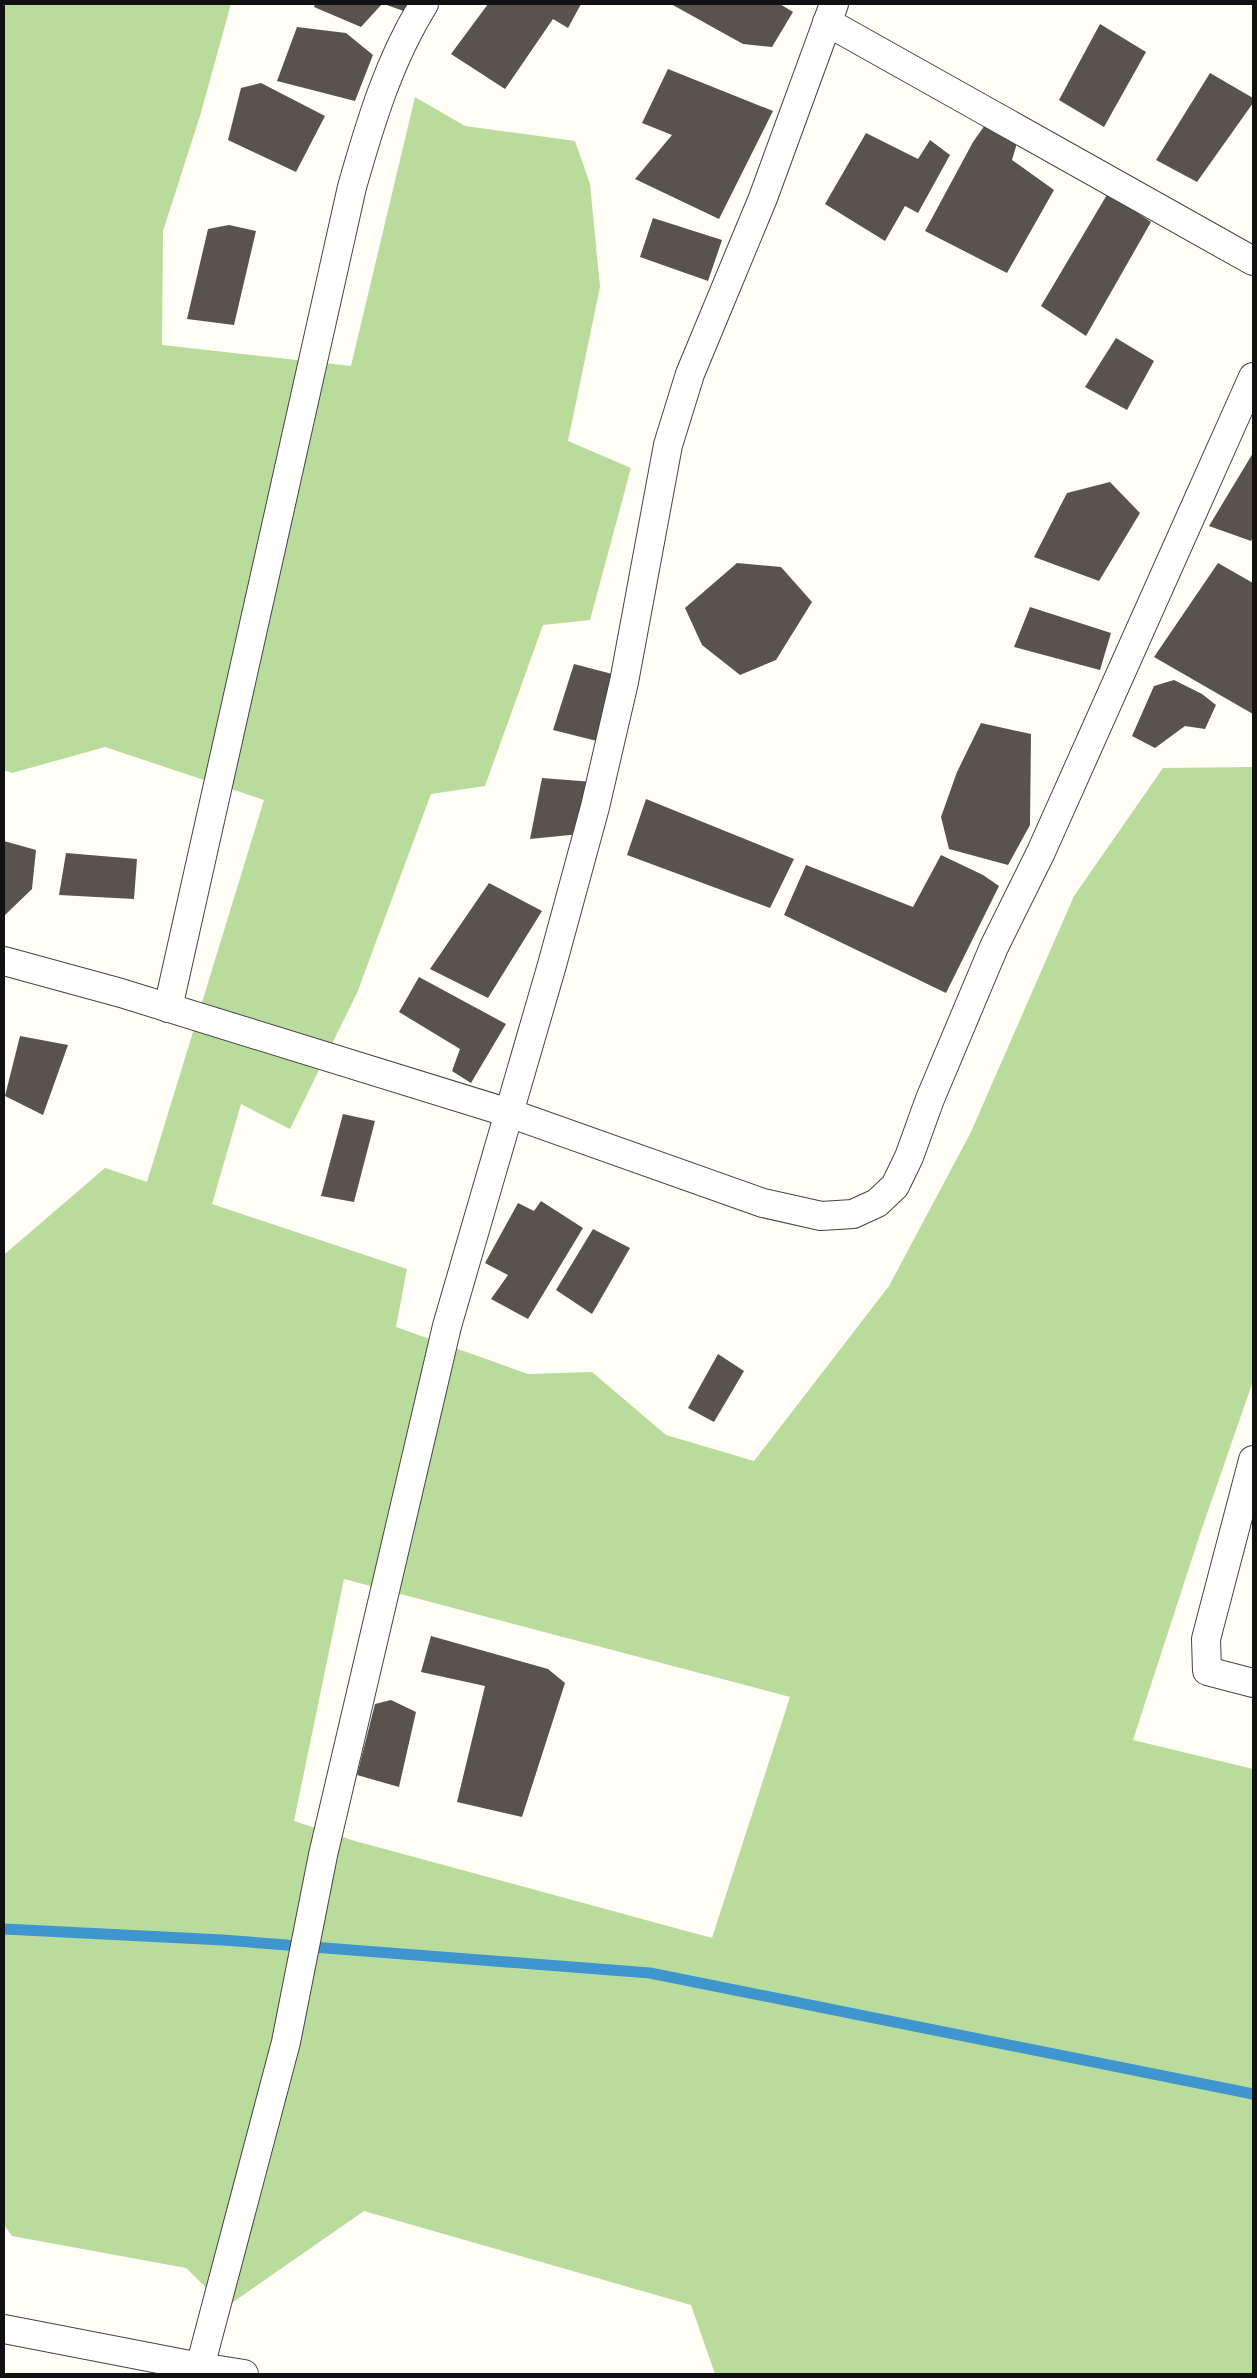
<svg xmlns="http://www.w3.org/2000/svg" width="1257" height="2378" viewBox="0 0 1257 2378" font-family="'Playfair Display',serif">
<rect width="100%" height="100%" fill="#fffdf5"/>
<!-- forest -->
<path fill="#b9dc9c" fill-rule="evenodd" d="M4 4H231L200 116 163 231 162 345 351 366 415 97 465 126 575 141 590 184 600 287 568 441 631 468 590 620 543 625 485 786 431 794 357 993 290 1129 241 1104 212 1204 407 1269 396 1327 528 1374 592 1372 666 1435 754 1461 889 1286 971 1132 1074 896 1163 768 1253 767V1381L1200 1534 1133 1740 1253 1769V2374H715L691 2305 364 2211 226 2307 186 2268 12 2236 4 2225V1253H6L105 1168 147 1182 264 800 105 747 12 773 4 770ZM344 1579 790 1697 712 1938 355 1841 294 1821Z"/>
<g fill="none" stroke-linecap="round" stroke-linejoin="round">
<!-- stream -->
<polyline stroke="#3f96cf" stroke-width="11" points="4,1929 223,1940 650,1973 1253,2094"/>
</g>
<!-- building -->
<g fill="#5a524d">
<polygon points="315,4 382,4 361,27 314,7"/>
<polygon points="384,4 415,4 409,13"/>
<polygon points="488,4 581,4 568,28 553,19 505,89 451,54"/>
<polygon points="671,4 780,4 793,12 772,47 743,44"/>
<polygon points="1100,24 1146,52 1104,127 1059,100"/>
<polygon points="297,27 346,33 373,55 355,101 277,81"/>
<polygon points="668,69 773,111 719,219 635,179 672,135 642,123"/>
<polygon points="1210,73 1253,98 1253,103 1197,182 1156,160"/>
<polygon points="261,83 325,116 296,172 228,140 241,88"/>
<polygon points="985,125 1017,143 1012,160 1054,190 1007,273 925,231 973,142"/>
<polygon points="866,133 918,159 930,140 950,155 918,213 905,206 885,241 825,204"/>
<polygon points="1108,193 1151,222 1086,336 1041,306"/>
<polygon points="653,218 722,240 708,281 640,257"/>
<polygon points="229,225 256,231 234,325 187,319 208,229"/>
<polygon points="1116,338 1154,361 1127,410 1085,387"/>
<polygon points="1253,453 1253,537 1251,541 1209,526"/>
<polygon points="1110,482 1140,513 1099,581 1034,557 1067,493"/>
<polygon points="737,563 781,567 812,602 776,660 740,675 702,645 685,608"/>
<polygon points="1218,563 1253,583 1253,714 1154,657"/>
<polygon points="1030,607 1111,633 1100,670 1014,647"/>
<polygon points="574,664 616,675 597,741 553,730"/>
<polygon points="1174,680 1202,694 1216,705 1205,729 1185,726 1155,748 1132,736 1154,686"/>
<polygon points="981,723 1031,734 1030,825 1008,865 949,849 941,817 957,772"/>
<polygon points="542,778 593,782 580,834 530,839"/>
<polygon points="646,799 794,859 770,908 627,855"/>
<polygon points="4,841 36,850 32,889 4,916"/>
<polygon points="66,853 137,859 134,899 59,895"/>
<polygon points="941,855 983,875 999,886 946,993 784,915 806,865 913,907"/>
<polygon points="489,883 542,911 488,998 430,969"/>
<polygon points="419,977 506,1024 471,1083 452,1071 460,1049 399,1012"/>
<polygon points="20,1036 68,1045 43,1115 5,1096"/>
<polygon points="343,1114 375,1121 354,1202 321,1196"/>
<polygon points="541,1201 583,1228 528,1319 491,1299 508,1275 485,1263 518,1203 534,1211"/>
<polygon points="593,1229 630,1248 592,1314 556,1290"/>
<polygon points="718,1354 744,1371 714,1422 688,1408"/>
<polygon points="431,1636 548,1669 565,1683 522,1817 457,1802 485,1686 421,1672"/>
<polygon points="391,1700 416,1712 399,1787 357,1775 375,1704"/>
</g>
<g fill="none" stroke-linecap="round" stroke-linejoin="round">
<!-- minor casing -->
<g stroke="#444" stroke-width="30">
<g id="minor">
<polyline points="827,22 1253,261"/>
<polyline points="4,961 121,993 509,1113 763,1203 821,1216 853,1214 877,1203 895,1186 909,1157 930,1099 994,947 1041,852 1253,377"/>
<path d="M168 1008 352 187C370 124 389 60 424 4"/>
<polyline points="1253,1460 1206,1639 1207,1671 1253,1683"/>
<polyline points="4,2329 200,2367 286,2042 323,1855 447,1326 552,965 595,807 624,682 668,445 690,374 763,198 834,4"/>
<polyline points="198,2374 200,2367 244,2374"/>
</g>
</g>
<!-- minor -->
<use href="#minor" stroke="#fff" stroke-width="28"/>
</g>
<!-- border -->
<rect width="1257" height="2378" fill="none" stroke="#111111" stroke-width="10"/>
</svg>
